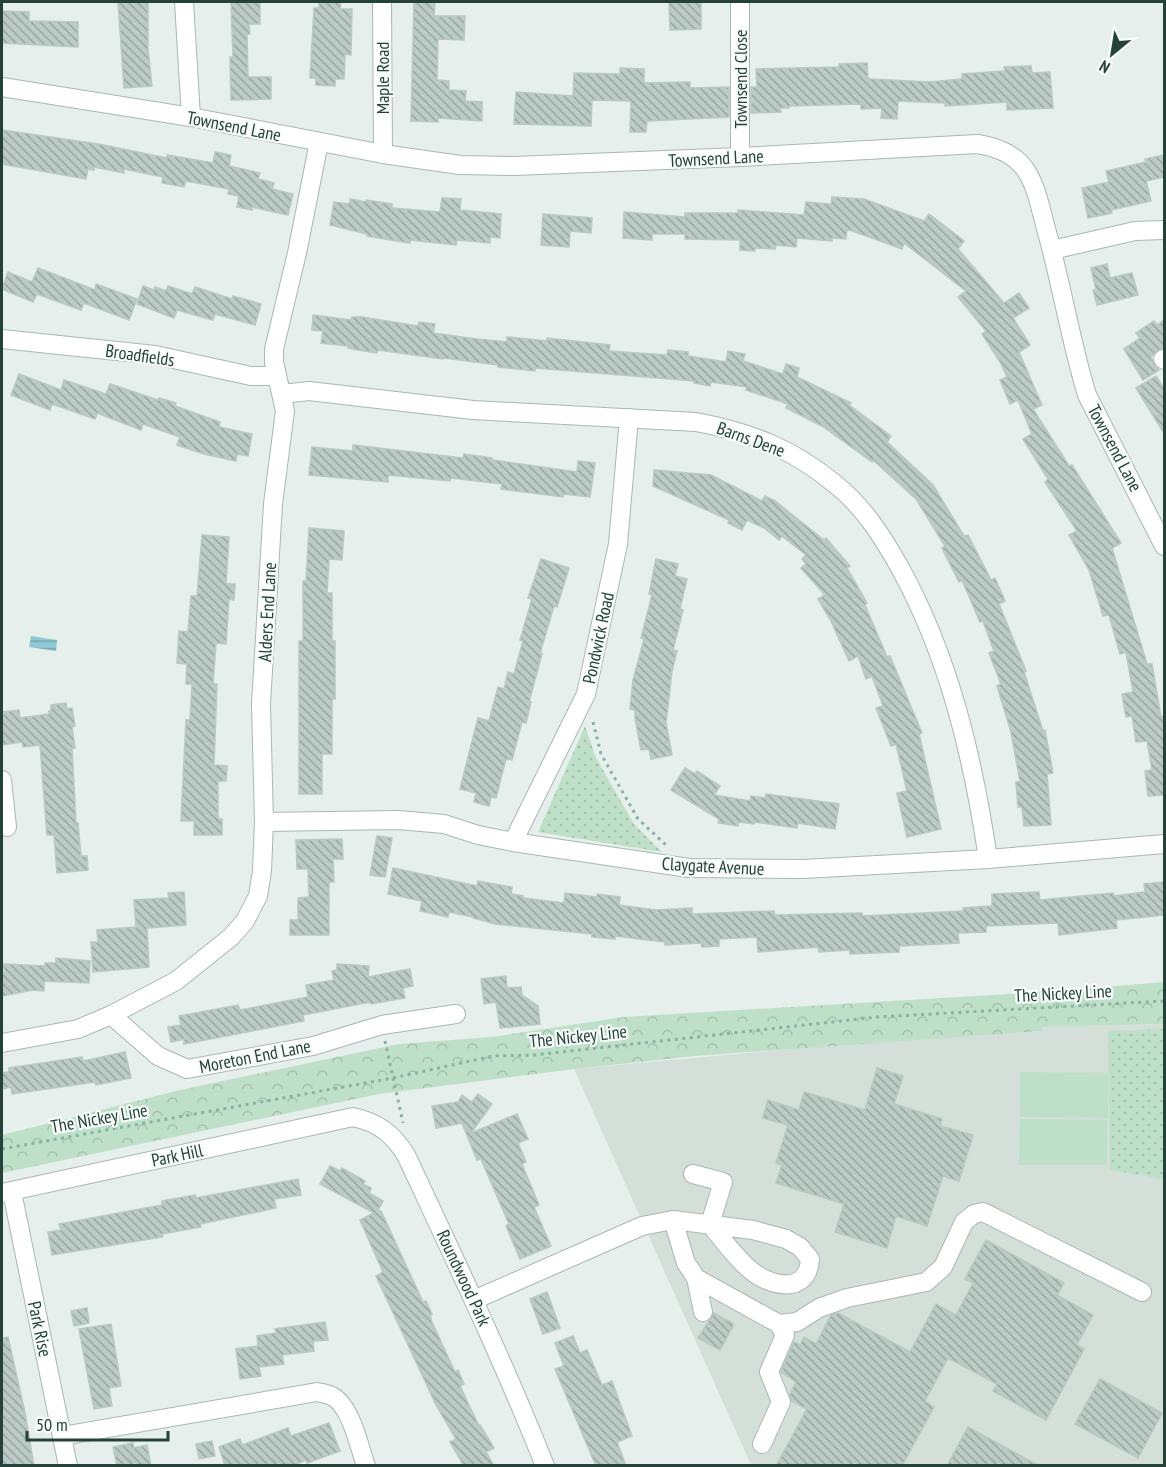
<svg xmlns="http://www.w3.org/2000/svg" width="1166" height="1467" viewBox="0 0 1166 1467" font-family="'PT Sans Narrow',sans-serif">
<defs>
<pattern id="grass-dots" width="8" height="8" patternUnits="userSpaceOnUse" patternTransform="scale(1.5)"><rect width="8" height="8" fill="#bfe0c8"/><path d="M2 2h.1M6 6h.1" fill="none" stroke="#a4c1ad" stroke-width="1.8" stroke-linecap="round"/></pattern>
<pattern id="forest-crowns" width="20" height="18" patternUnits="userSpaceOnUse" patternTransform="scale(1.5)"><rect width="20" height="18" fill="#bfe0c8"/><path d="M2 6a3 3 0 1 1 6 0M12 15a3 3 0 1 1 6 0" fill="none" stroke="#a4c1ad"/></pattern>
<pattern id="water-rules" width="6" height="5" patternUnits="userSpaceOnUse" patternTransform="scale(1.5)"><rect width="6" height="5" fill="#8ec9d4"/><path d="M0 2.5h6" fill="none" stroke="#74a5ad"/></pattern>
<pattern id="building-back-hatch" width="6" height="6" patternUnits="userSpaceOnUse" patternTransform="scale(1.5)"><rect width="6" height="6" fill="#bbcac4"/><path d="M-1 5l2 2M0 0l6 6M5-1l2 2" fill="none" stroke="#98a6a0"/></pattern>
</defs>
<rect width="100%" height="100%" fill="#e6efeb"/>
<!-- built -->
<polygon fill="#d4dfda" points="1164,1024 1164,1465 751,1465 574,1069 847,1044 1042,1031 1043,1027"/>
<!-- grass -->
<g fill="url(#grass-dots)">
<polygon points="585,726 596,758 634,824 662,852 538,832"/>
<polygon points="1164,1029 1164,1179 1110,1170 1108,1031"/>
</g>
<!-- forest -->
<polygon fill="url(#forest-crowns)" points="1164,982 1164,1024 1043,1027 1042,1031 695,1056 574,1069 379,1094 2,1173 2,1135 180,1090 399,1044 492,1037 624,1017 1058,991"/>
<!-- garden -->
<g fill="#bfe0c8">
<polygon points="1020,1072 1108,1073 1108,1118 1020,1117"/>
<polygon points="1020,1119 1107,1120 1107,1165 1019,1165"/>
</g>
<!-- water -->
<polygon fill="url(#water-rules)" points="31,636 57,640 56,651 29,647"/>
<!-- building -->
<g fill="url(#building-back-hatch)" stroke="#b8c9c2" stroke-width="1.5">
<polygon points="118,2 148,2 148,49 152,86 124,88"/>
<polygon points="231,2 260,2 260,24 249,24 250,34 247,34 248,77 271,77 271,99 231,100 230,57 233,57"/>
<polygon points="319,2 341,2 340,9 352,9 351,55 345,54 344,79 335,79 335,86 316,85 316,78 310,78 314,8 319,8"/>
<polygon points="414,2 435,2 434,16 465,16 464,40 438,39 437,80 449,81 449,90 466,91 465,101 482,102 482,121 438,118 438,122 411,121"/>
<polygon points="669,2 701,2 701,29 670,30"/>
<polygon points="2,11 29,12 29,21 78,22 78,47 2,43"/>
<polygon points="867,63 868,78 871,79 929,82 962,79 962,74 1005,71 1004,67 1031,66 1032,73 1050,72 1053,108 1007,110 1007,102 945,106 945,103 898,101 897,119 881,118 882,108 861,109 861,104 789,106 789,108 780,108 781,112 751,113 751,87 757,87 756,69 839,67 839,64"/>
<polygon points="620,68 644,69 644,83 690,82 690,88 729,87 729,117 647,121 646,132 630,132 631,101 592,100 591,126 514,124 516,92 573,96 574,73 620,74"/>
<polygon points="2,130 98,144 167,158 167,155 213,163 215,152 231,155 229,166 260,173 258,179 274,183 272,189 293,194 288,215 252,207 252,210 237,207 239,196 228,194 229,189 186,181 184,187 162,183 163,177 124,169 124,173 94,167 94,170 88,169 86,179 2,164"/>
<polygon points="1164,155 1164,177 1146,181 1151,201 1111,210 1112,213 1088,218 1082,188 1109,182 1106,171 1146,162 1145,159"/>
<polygon points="832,197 864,199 924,221 929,214 964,241 958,249 1004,303 1019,293 1029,308 1013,318 1030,345 1019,352 1042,405 1033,409 1069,466 1072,465 1121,543 1112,548 1147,664 1152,664 1161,717 1164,716 1164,795 1148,796 1145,771 1152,770 1147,741 1136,742 1132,716 1126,717 1122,694 1133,692 1126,652 1120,654 1109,615 1103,616 1089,570 1069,535 1077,531 1045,482 1048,479 1023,439 1032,434 1018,400 1010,404 1000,380 1007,377 1000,362 982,334 986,331 958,297 966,291 904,243 902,249 847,229 846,239 832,238 832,241 797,238 796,247 776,245 775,249 755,248 755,251 740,250 740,240 685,239 685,234 652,234 652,240 623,238 624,212 685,217 685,213 738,213 738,210 804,215 806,202 831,204"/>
<polygon points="442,198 461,199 460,210 501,214 500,238 490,237 490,243 457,240 456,245 410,240 410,243 367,236 367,234 330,225 334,202 350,204 350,199 366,202 366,200 392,204 392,208 440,212"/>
<polygon points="543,214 592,218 591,233 570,231 569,247 541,245"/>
<polygon points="1107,264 1110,278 1132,273 1138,295 1097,305 1093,290 1096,290 1091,268"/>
<polygon points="38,268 95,290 96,284 137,299 129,320 84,303 81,310 37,294 33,302 2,289 8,272 32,282"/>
<polygon points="143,286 154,290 155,287 166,291 168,286 192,294 195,287 232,299 233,296 261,304 255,325 215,314 213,320 177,310 174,318 137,304"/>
<polygon points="313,315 351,320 352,317 362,317 418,326 419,322 435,324 433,333 477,339 507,342 507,337 547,341 547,338 610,345 609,351 667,355 668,350 688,352 688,356 726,362 728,351 745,354 743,361 783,374 786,364 799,368 797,377 851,403 849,405 891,436 887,442 933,485 964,536 968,535 991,580 995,578 1005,601 999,604 1026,671 1024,672 1043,731 1045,730 1053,773 1047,774 1051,825 1024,826 1022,807 1018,807 1016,782 1020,782 1011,732 997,686 1001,684 989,653 994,651 983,621 980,622 962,580 959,582 942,548 945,546 916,499 873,460 872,462 822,426 786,408 788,404 746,390 747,387 711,382 710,386 694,383 695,381 535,368 535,371 498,367 498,365 444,358 443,359 378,350 377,353 358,350 348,348 348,346 321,343 323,331 312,330"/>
<polygon points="1164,320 1164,348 1156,351 1151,357 1155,366 1159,370 1143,380 1124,349 1140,338 1136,333 1154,321 1157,325"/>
<polygon points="19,374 61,390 64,380 106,394 110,384 158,400 159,398 176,403 175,406 220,422 219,427 252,434 248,456 237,454 236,461 204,454 177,445 180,437 143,424 141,430 97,413 95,419 52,404 50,410 11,395"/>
<polygon points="1156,376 1164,389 1164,433 1136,388"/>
<polygon points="353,445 463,458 464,454 492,458 492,460 577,472 578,461 595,463 590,497 563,494 563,497 501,489 502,484 451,478 450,481 388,475 388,482 309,475 312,447 353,451"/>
<polygon points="654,470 711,475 762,501 765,496 775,501 824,540 826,538 850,566 847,568 867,603 865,605 887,657 890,656 922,733 919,734 941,829 907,837 897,793 907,791 896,744 891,746 876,708 883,706 872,676 866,679 858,656 849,661 831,621 818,599 825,595 801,568 806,564 802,559 806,555 782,536 779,540 764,528 747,520 742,530 728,523 729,520 653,486"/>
<polygon points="309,528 344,531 342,560 329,559 327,593 332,593 332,641 335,641 335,699 332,699 332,754 322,754 322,794 299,794 299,641 303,641 303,581 306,581"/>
<polygon points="202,535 229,537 226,584 235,584 234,600 229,599 226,644 216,643 213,684 217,684 214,765 227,766 226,781 218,781 218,819 222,819 222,835 194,835 194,821 181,821 186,720 190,720 192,684 186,684 187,664 177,663 179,631 188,632 191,596 197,596"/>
<polygon points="541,559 569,568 557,607 554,606 540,653 542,654 529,702 531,702 526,723 522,722 512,760 506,759 496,798 491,797 489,806 474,802 476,793 460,789 478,718 489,721 498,687 504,689 508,672 514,674 523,641 520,640 532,599 528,598"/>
<polygon points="656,559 678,564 675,576 687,579 680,609 683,610 673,650 677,651 672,671 666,723 672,755 651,759 649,749 641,750 635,719 635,710 630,709 633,680 644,639 641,638 652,595 649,594"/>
<polygon points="66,703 67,709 72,708 75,726 72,727 75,748 72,748 76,823 78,823 81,856 87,856 88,870 57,873 54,835 47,835 40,745 23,747 22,742 2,745 2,721 4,720 3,712 19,710 20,718 49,714 49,711 51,711 51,705"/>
<polygon points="685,768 695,774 697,771 720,786 714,795 750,801 751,796 765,798 766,794 839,804 835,829 798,823 797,828 755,822 754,824 739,822 738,826 718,823 719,819 671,790"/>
<polygon points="377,836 392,838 385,877 370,875"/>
<polygon points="342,839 343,859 333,859 334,882 329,882 329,935 290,935 290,920 298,920 298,898 309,897 308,869 297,869 296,840"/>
<polygon points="393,868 477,886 478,881 512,887 511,894 523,896 523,898 564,903 565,893 597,897 597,894 620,897 619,905 656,910 692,908 692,914 774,911 775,915 862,913 862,916 964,911 963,908 992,906 992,894 1039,892 1040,900 1113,893 1114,896 1145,892 1144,884 1164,882 1164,915 1116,920 1117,928 1059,935 1058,923 986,926 986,932 958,933 959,943 899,946 899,952 850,954 850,950 819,952 818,947 758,952 757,937 719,939 719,946 702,947 701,943 665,945 665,942 615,936 615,939 592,937 592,934 495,924 473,918 473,916 473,917 449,912 448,917 420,911 422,901 388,894"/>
<polygon points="184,892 186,925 147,928 149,967 93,972 91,942 98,942 97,930 136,927 134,900 169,898 168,893"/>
<polygon points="56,958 90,961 89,983 44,981 44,991 33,990 2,996 2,973 5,972 3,964 45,966 45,963 56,963"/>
<polygon points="337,964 369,966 368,977 410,969 413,986 403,988 405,998 371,1004 370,1002 303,1015 304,1021 184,1044 184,1039 171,1042 168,1027 181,1025 179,1016 238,1005 240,1010 308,997 306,985 334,980 332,971 337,970"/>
<polygon points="506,976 507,988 521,987 522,995 538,1006 540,1024 500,1028 496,1002 484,1004 481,979"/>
<polygon points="125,1052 131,1078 96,1085 95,1082 12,1094 11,1087 2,1089 2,1073 9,1072 9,1068 82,1057 83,1061"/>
<polygon points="877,1068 903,1076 894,1104 942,1119 940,1126 973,1135 959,1181 943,1176 927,1226 896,1216 887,1248 835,1232 844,1204 776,1183 782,1165 776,1163 788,1125 763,1118 768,1100 799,1110 804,1092 865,1110"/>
<polygon points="478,1094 492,1104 471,1133 517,1114 528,1139 518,1143 526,1162 522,1164 539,1205 534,1207 551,1246 520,1259 506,1226 509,1224 481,1159 477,1160 462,1123 436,1128 432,1106 458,1102 462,1095 472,1102"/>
<polygon points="330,1166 340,1171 342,1168 365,1181 363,1184 371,1188 369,1193 383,1201 377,1212 381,1211 423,1302 426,1301 432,1314 430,1315 432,1322 455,1372 458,1370 464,1384 460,1386 479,1426 480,1425 494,1448 486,1452 494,1466 464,1466 450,1442 456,1439 436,1405 376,1276 383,1272 360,1220 374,1213 320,1184"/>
<polygon points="298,1179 301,1195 274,1199 276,1208 200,1224 201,1227 162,1234 163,1237 52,1255 48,1232 61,1230 59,1224 162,1205 162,1201 195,1195 196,1198"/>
<polygon points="986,1240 1064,1283 1057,1295 1093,1315 1077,1345 1084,1349 1046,1420 993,1391 997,1384 948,1358 925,1401 934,1407 902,1466 776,1466 807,1409 792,1401 790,1394 796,1382 781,1372 794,1342 800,1345 804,1337 816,1344 831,1315 838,1313 910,1352 936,1304 956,1315 973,1283 965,1279"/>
<polygon points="547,1292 560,1328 543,1334 530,1299"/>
<polygon points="87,1308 89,1323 74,1326 71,1311"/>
<polygon points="714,1313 734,1324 720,1350 698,1338"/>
<polygon points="325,1322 328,1340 313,1341 314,1351 282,1355 284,1364 259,1367 261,1376 240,1379 236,1349 258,1346 257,1336 276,1333 275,1329"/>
<polygon points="111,1324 121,1386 109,1388 112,1406 94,1409 79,1329"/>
<polygon points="573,1336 580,1353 587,1350 602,1385 612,1381 632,1436 617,1442 626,1466 596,1466 555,1369 564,1366 555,1343"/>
<polygon points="8,1337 25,1413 34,1466 2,1466 2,1338"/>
<polygon points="1100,1379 1162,1413 1138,1458 1075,1424"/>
<polygon points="329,1423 340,1451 307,1463 306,1460 292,1466 225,1466 219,1447 240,1439 242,1445 288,1428 291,1436"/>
<polygon points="968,1427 1039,1466 947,1466"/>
<polygon points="212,1441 215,1456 199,1459 196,1444"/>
<polygon points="133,1443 134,1448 147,1445 151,1466 117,1466 113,1447"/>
</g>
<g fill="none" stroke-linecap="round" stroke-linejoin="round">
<!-- minor casing -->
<g stroke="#a8b8b2" stroke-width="20">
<g id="minor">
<polyline points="184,2 191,117"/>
<polyline points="382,2 383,154"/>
<polyline points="740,2 740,157"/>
<path d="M2 87 191 117 383 154 460 165 514 166 740 157 977 144C996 147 1013 153 1025 169 1036 185 1040 206 1045 225 1061 281 1070 339 1087 395L1164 546"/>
<polyline points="1052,250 1135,231 1164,230"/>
<polyline points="2,339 155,355 251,376 277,376"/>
<polyline points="1163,359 1164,360"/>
<path d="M282 394 309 391 473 410 696 422C750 432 793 449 835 484 863 506 882 536 899 566 949 656 973 757 988 859"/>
<polyline points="2,780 7,827"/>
<polyline points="264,822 398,820 444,824 478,835 513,842 689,868 803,869 988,859 1164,844"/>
<polyline points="513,842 586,694 618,544 629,418"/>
<polyline points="111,1015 158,1056 187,1069 313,1046 382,1025 456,1014"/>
<polyline points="2,1043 78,1029 111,1015 176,981 231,937 245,921 258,896 262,871 264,822 261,704 273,504 285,411 274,362 274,349 297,253 319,142"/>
<polyline points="12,1192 68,1466"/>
<path d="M2 1193 353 1117C379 1123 392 1133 406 1155 454 1258 503 1360 545 1466"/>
<polyline points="673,1220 686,1263 696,1278 779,1324 797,1322 819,1308 847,1298 926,1282 943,1267 964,1222 974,1214 983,1212 1142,1292"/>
<polyline points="696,1278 703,1312"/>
<path d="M474 1300 642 1226 673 1220 753 1230 786 1239 800 1247 810 1259C808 1297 766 1286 747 1267 733 1254 722 1239 710 1224L723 1182 693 1174"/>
<path d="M62 1436 317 1392C322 1393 328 1394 332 1396 351 1406 359 1446 366 1466"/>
<polyline points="762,1444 781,1402 769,1372 785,1335 779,1324"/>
</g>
</g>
<!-- path -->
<g stroke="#86b3a5" stroke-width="3" stroke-dasharray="3 4.5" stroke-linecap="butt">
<polyline points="593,722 601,754 638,819 666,845"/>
<polyline points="385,1041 403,1123"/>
<polyline points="2,1149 393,1078 493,1056 534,1055 877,1017 1164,1001"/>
</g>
<!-- minor -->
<use href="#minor" stroke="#fff" stroke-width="18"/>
</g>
<g text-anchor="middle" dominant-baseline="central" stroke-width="4.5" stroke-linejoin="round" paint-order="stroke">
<!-- street labels -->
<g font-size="18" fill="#24423a" stroke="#f7fbf9">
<text transform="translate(382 78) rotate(-90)">Maple Road</text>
<text transform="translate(740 79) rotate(-90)">Townsend Close</text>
<text transform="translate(234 126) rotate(11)">Townsend Lane</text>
<text transform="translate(716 158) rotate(-3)">Townsend Lane</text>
<text transform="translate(140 355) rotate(8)">Broadfields</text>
<text transform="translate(751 439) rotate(20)">Barns Dene</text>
<text transform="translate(1115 448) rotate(62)">Townsend Lane</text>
<text transform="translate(267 612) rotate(-87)">Alders End Lane</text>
<text transform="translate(598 638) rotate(-78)">Pondwick Road</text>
<text transform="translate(713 866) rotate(3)">Claygate Avenue</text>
<text transform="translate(1063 993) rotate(-3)">The Nickey Line</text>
<text transform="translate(578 1036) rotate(-6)">The Nickey Line</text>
<text transform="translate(255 1056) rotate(-11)">Moreton End Lane</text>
<text transform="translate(99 1118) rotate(-10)">The Nickey Line</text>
<text transform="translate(177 1155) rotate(-12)">Park Hill</text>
<text transform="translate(464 1278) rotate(65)">Roundwood Park</text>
<text transform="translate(40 1329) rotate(78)">Park Rise</text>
</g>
</g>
<!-- border -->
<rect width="1166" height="1467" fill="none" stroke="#24423a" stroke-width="6"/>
<!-- north arrow -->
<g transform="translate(1112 54) rotate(210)" stroke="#f7fbf9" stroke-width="4.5" paint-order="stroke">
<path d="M0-4.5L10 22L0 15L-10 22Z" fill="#24423a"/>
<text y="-9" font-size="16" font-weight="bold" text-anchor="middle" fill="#24423a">N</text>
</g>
<!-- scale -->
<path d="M27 1431v9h141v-9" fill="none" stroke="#24423a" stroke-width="3"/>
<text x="36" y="1431" font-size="18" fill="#24423a" stroke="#f7fbf9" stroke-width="4.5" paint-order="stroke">50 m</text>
</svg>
